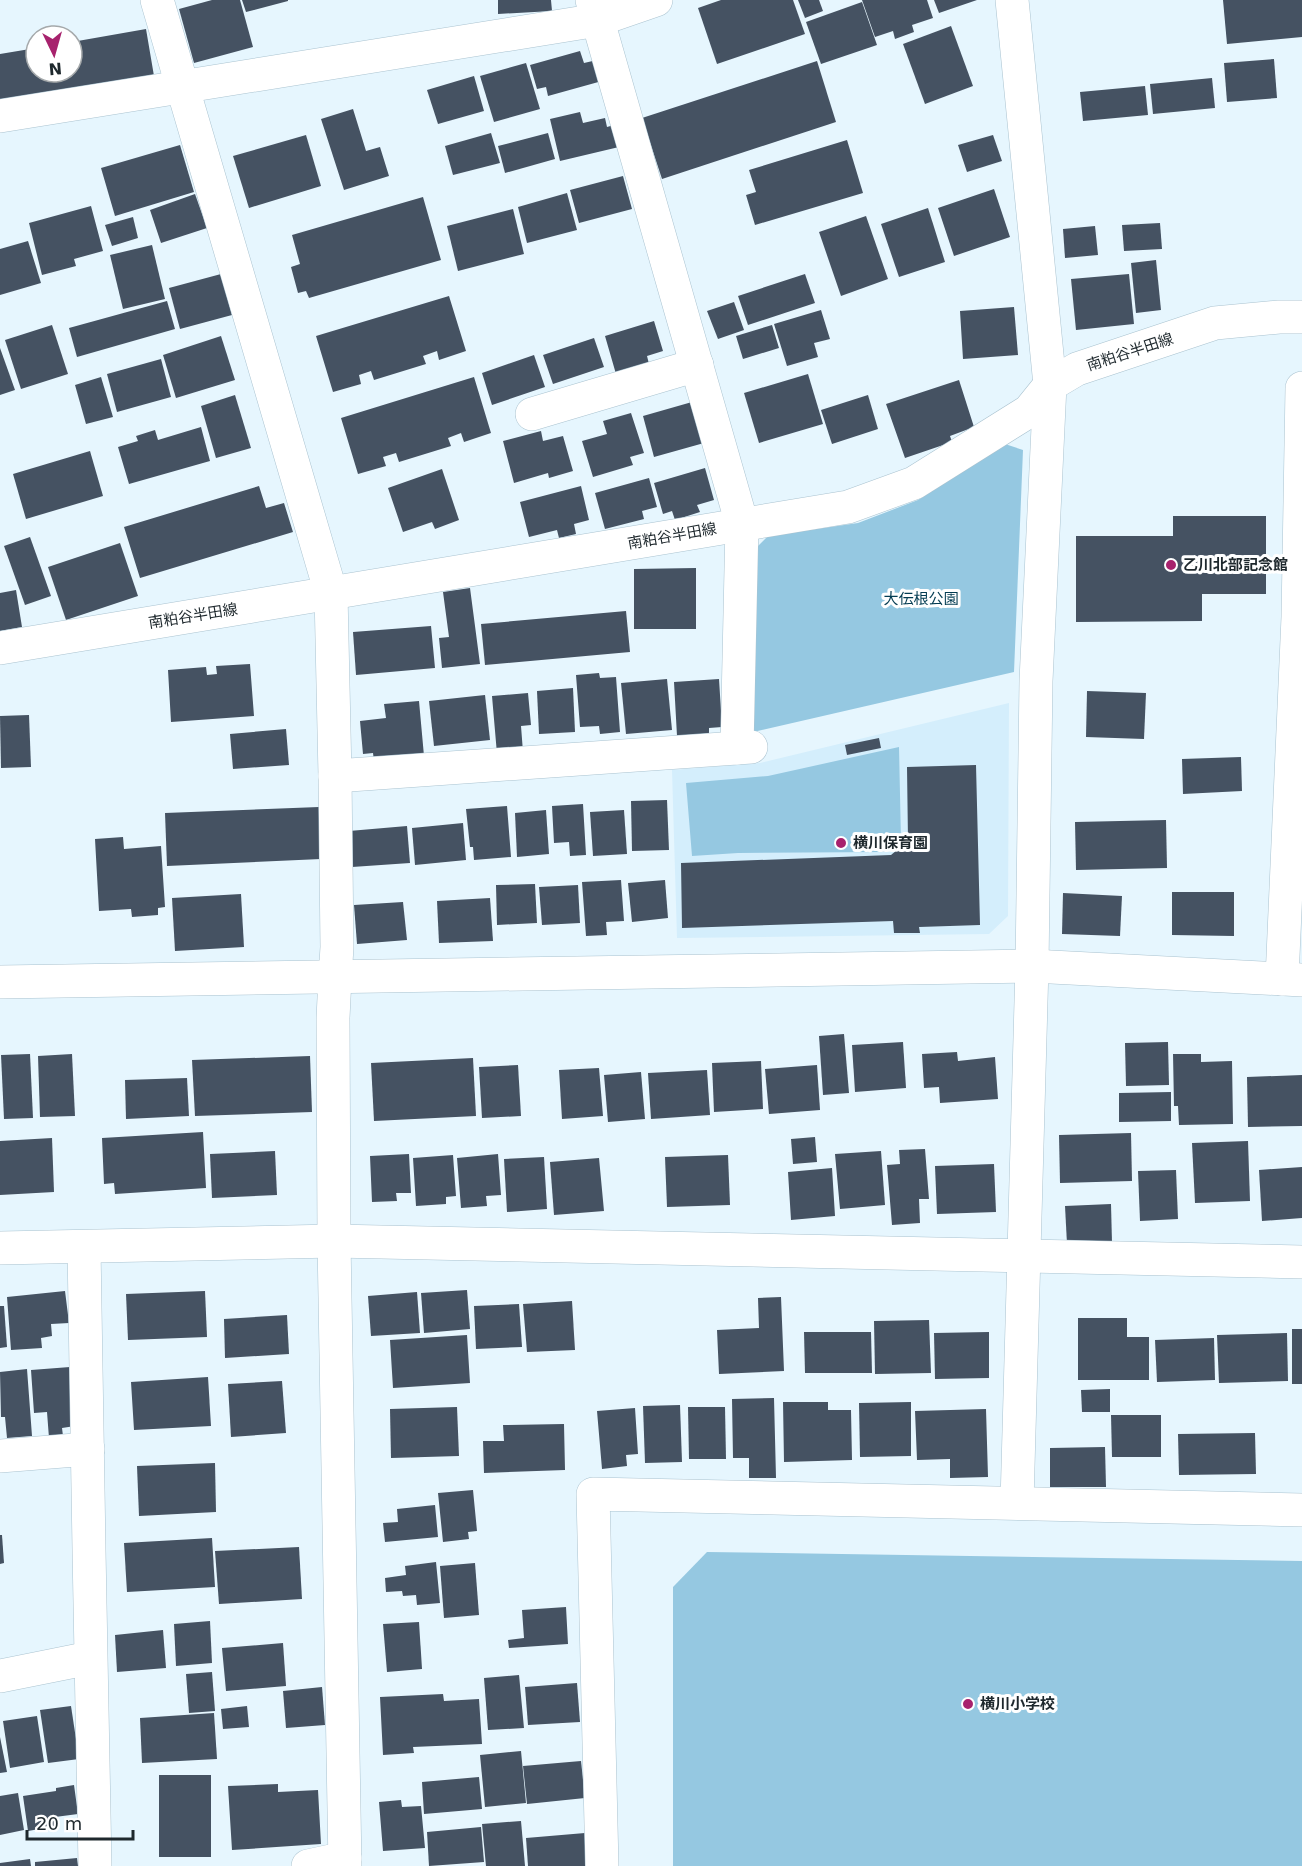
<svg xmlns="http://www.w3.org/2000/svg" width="1302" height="1866" viewBox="0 0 1302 1866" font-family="'DejaVu Sans','Noto Sans JP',sans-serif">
<rect width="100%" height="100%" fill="#e6f6fe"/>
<!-- built -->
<polygon fill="#d4eefc" points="1009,703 1008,916 989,934 677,938 672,770 760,763"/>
<!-- green -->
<g fill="#95c8e1">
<polygon points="1005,444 1023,450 1014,672 749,733 753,551 768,536 858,523 918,500"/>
<polygon points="899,747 901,841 887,852 738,853 692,856 686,783 768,776"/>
<polygon points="707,1552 1302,1561 1302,1866 673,1866 673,1587"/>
</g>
<!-- building -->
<g fill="#455262">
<polygon points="212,0 240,0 253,47 194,63 179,9"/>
<polygon points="242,0 288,0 288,1 246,12"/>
<polygon points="498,0 551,0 552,11 498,14"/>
<polygon points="721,0 793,0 805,34 717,64 698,8"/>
<polygon points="798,0 819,0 823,11 805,18"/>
<polygon points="862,0 927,0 933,18 912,25 914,32 895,39 893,31 875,37"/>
<polygon points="934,0 977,0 939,13"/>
<polygon points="1223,0 1302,0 1302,37 1227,44"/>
<polygon points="862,2 877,45 821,64 806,22"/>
<polygon points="951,26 973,86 925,104 903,44"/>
<polygon points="146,29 154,76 0,102 0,54 36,48 36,72 72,72 72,42"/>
<polygon points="580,51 584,63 597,60 602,81 548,96 546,87 537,89 530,65"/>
<polygon points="1274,59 1277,98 1227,102 1224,63"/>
<polygon points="817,61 836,122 662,179 642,118"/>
<polygon points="526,63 540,109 494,122 480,76"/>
<polygon points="474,76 484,111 438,124 427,90"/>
<polygon points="1212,78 1215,108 1153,114 1150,84"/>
<polygon points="1145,86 1148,115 1083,121 1080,92"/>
<polygon points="353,109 366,151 380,147 389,176 344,190 321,119"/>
<polygon points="580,112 583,123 605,118 607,127 614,125 619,147 560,161 550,119"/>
<polygon points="491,133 500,163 453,175 445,146"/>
<polygon points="548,133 555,159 505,173 498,146"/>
<polygon points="306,135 321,186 249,208 233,156"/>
<polygon points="993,135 1002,161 967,172 958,145"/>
<polygon points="847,140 863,193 755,225 746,195 756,192 749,170"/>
<polygon points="180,145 194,192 115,216 101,168"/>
<polygon points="623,176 632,209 579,223 570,190"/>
<polygon points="994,189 1010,237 954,256 938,208"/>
<polygon points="567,193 577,230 527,243 518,207"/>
<polygon points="195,194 207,228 161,243 150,210"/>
<polygon points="423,197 441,260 309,298 306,291 298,293 291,267 300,264 292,235"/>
<polygon points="91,206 103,251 74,259 76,266 42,275 29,223"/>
<polygon points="928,208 945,262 899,277 881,224"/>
<polygon points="513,209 524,254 458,271 447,226"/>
<polygon points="866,216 888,279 841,296 819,232"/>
<polygon points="133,217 138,238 112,246 105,225"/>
<polygon points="1160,223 1162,249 1124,251 1122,225"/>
<polygon points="1095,226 1098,255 1065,258 1063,229"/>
<polygon points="28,241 41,283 0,295 0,249"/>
<polygon points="152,245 165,299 123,309 110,255"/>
<polygon points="1156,260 1161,310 1136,313 1131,263"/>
<polygon points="221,274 232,315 180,329 169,288"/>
<polygon points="805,274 815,303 748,325 738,296"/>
<polygon points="1129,274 1134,324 1076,330 1071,279"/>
<polygon points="449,296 466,351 439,360 437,351 423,356 426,364 374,380 371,371 359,375 361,384 333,392 316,336"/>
<polygon points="167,301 175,329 77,357 69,328"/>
<polygon points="734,302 744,330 718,339 707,311"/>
<polygon points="1014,307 1018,355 963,359 960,311"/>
<polygon points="821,310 830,339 814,343 818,357 787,366 774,324"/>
<polygon points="654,321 663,351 647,356 649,364 616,374 605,336"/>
<polygon points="52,325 68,374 21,389 5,340"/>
<polygon points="772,325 779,348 743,359 736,336"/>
<polygon points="221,336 235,380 176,398 163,355"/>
<polygon points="594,338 604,367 553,384 543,355"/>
<polygon points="0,348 15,390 0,395"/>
<polygon points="534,355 545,387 492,405 482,373"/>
<polygon points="161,359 171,397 117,412 107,374"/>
<polygon points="808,374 823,424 759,443 744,393"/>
<polygon points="101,377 113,417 86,424 75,385"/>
<polygon points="474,377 491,433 464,442 461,433 448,438 451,446 399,462 396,453 383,457 386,466 358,474 341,418"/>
<polygon points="959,380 974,427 950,436 952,442 905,458 886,404"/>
<polygon points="235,395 251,448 216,458 201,406"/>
<polygon points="868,395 878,429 832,444 821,410"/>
<polygon points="692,402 704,443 654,457 643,416"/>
<polygon points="631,413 644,453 630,457 633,465 593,477 582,441 607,434 603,421"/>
<polygon points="201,427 210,461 129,484 118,447 138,441 136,436 155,430 158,440"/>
<polygon points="541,431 543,441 563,436 573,471 549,478 548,473 514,483 503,441"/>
<polygon points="90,451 103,496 26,519 13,474"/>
<polygon points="705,468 714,500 697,505 700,512 675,520 672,511 663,514 654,483"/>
<polygon points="442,469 459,520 435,529 432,522 403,532 388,488"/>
<polygon points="649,478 657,507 642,511 644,519 605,529 595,493"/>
<polygon points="259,486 266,508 284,503 293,532 140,578 124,527"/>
<polygon points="581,486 589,520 574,524 576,534 559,538 557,530 529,537 520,502"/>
<polygon points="1173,516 1266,516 1266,594 1202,594 1202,621 1076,622 1076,536 1173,536"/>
<polygon points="30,537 51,596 25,605 4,546"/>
<polygon points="120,543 138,596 66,620 48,567"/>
<polygon points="696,568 696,629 634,629 634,569"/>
<polygon points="470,588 480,664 442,668 439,638 449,637 443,592"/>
<polygon points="16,590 22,627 0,631 0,593"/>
<polygon points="626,611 630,652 485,665 481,624"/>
<polygon points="431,626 435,668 356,675 353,632"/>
<polygon points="250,664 254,716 171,722 168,670 206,667 207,675 217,674 216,666"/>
<polygon points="599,673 600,678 616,677 620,732 600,734 599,726 580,727 576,675"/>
<polygon points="667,679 672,730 626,734 621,683"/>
<polygon points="719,679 722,727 709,728 709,735 677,736 674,682"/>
<polygon points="573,688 575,732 539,734 537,691"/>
<polygon points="1087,691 1146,693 1144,739 1086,737"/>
<polygon points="528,693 531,725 521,726 523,752 497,754 492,696"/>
<polygon points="485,695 490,740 434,746 429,701"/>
<polygon points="419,701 424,756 374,761 373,753 363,754 360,721 386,718 384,704"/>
<polygon points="29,715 31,767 1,768 0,716"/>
<polygon points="286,729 289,765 233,769 230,734"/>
<polygon points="879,738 881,748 847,755 845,745"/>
<polygon points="1241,757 1242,791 1183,794 1182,759"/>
<polygon points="976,765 980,925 919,927 920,933 894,933 893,921 682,928 681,863 891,855 908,841 907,767"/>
<polygon points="667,800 669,850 632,851 631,801"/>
<polygon points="583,804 586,855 570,856 569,842 554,843 552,806"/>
<polygon points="507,806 511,857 474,860 473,847 470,847 466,809"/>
<polygon points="319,807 321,859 167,866 165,813"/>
<polygon points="546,810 549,854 517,857 515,813"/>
<polygon points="624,810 627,854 593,856 590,812"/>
<polygon points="1166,820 1167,868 1076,870 1075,822"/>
<polygon points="463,823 466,860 415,865 412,828"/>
<polygon points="407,826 410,863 352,867 349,831"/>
<polygon points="123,837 124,849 161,846 165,907 158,908 158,915 132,917 131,909 99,911 95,839"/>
<polygon points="621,880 624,921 606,922 607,935 586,936 582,882"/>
<polygon points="665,880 668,918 632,922 628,883"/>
<polygon points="535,884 537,923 497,925 496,885"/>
<polygon points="578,885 580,923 542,925 539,887"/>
<polygon points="1172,892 1234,892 1234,936 1172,935"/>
<polygon points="1063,893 1122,896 1120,936 1062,934"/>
<polygon points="241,894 244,947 175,951 172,898"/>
<polygon points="490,898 493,941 439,943 437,901"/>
<polygon points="403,902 407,940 357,944 354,905"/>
<polygon points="844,1034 849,1093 823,1095 819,1036"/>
<polygon points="903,1042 906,1088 855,1092 852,1045"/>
<polygon points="1168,1042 1169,1085 1126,1086 1125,1043"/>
<polygon points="957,1052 958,1061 995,1057 998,1099 940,1103 939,1087 924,1088 922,1054"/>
<polygon points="30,1054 33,1118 4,1119 1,1055"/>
<polygon points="72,1054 75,1116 40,1117 38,1056"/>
<polygon points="1173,1054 1201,1054 1201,1062 1232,1061 1233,1124 1179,1125 1178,1106 1174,1106"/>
<polygon points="310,1056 312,1112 195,1116 192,1060"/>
<polygon points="473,1058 476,1116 374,1121 371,1063"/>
<polygon points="761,1061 763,1109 714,1112 712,1063"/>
<polygon points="518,1065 521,1116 482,1118 479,1067"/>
<polygon points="817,1065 820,1110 769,1114 765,1069"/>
<polygon points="599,1068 603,1116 562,1119 559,1070"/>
<polygon points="707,1070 710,1115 651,1119 648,1073"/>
<polygon points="641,1072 645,1119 608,1122 604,1075"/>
<polygon points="1302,1075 1302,1126 1248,1127 1247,1077"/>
<polygon points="187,1078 189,1116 126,1119 125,1080"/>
<polygon points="1171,1092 1171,1121 1119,1122 1119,1093"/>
<polygon points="203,1132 206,1188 115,1194 114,1183 104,1184 102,1138"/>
<polygon points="1131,1133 1132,1181 1060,1183 1059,1135"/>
<polygon points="815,1137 817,1162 793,1164 791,1139"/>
<polygon points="52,1138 54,1192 0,1195 0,1141"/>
<polygon points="1248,1141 1250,1201 1195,1203 1192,1143"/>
<polygon points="925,1149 929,1199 919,1199 920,1223 892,1225 887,1165 900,1164 899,1150"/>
<polygon points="275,1151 277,1195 212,1198 210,1154"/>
<polygon points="881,1151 885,1205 840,1209 835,1154"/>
<polygon points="409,1154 411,1193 396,1193 397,1201 372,1202 370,1156"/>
<polygon points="498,1154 501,1195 486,1196 487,1206 461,1208 457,1158"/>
<polygon points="453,1155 456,1196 446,1197 446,1204 416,1206 413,1158"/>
<polygon points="728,1155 730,1205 667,1207 665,1157"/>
<polygon points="544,1157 547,1209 507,1212 504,1159"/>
<polygon points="599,1158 604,1211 554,1215 550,1162"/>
<polygon points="994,1164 996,1212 937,1214 935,1166"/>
<polygon points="1302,1167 1302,1218 1262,1221 1259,1170"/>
<polygon points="832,1168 835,1216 791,1220 788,1172"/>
<polygon points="1176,1170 1178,1219 1140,1221 1138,1171"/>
<polygon points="1111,1204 1112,1243 1067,1244 1065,1206"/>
<polygon points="467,1290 470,1329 424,1333 421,1293"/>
<polygon points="65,1291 69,1323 51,1324 52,1336 41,1338 42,1348 11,1350 7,1297"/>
<polygon points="205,1291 207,1337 128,1340 126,1294"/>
<polygon points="417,1292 420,1333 371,1336 368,1296"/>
<polygon points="781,1297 784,1371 719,1374 717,1330 759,1328 758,1298"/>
<polygon points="572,1301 575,1350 527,1352 523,1304"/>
<polygon points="519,1304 522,1347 476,1349 474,1306"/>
<polygon points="0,1306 4,1306 7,1347 0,1348"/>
<polygon points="287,1315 289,1354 225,1358 224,1319"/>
<polygon points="1078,1318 1127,1318 1127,1337 1149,1337 1149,1380 1078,1380"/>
<polygon points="929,1320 931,1373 875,1374 874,1321"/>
<rect x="1292" y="1329" width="10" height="55"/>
<polygon points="804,1332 871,1332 872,1373 805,1373"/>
<polygon points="989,1332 989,1378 935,1379 934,1333"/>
<polygon points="1287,1333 1288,1381 1219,1383 1217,1335"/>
<polygon points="467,1335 470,1383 393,1388 390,1340"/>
<polygon points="1214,1338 1215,1380 1157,1382 1155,1340"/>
<polygon points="70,1367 75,1426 62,1428 63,1436 49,1438 47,1412 34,1413 31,1370"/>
<polygon points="27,1369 32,1436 7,1438 5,1417 1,1417 0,1372"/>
<polygon points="208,1377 211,1426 134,1430 131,1382"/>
<polygon points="282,1381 286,1433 231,1437 228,1384"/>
<polygon points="1110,1389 1110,1412 1082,1412 1081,1390"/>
<polygon points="774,1398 776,1478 749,1478 749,1458 733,1458 732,1399"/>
<polygon points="783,1402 828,1402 828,1410 851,1410 852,1460 784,1462"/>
<polygon points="911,1402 911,1456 860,1457 859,1403"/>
<polygon points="680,1405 682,1462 645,1463 643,1406"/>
<polygon points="457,1407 459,1456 391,1458 390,1409"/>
<polygon points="688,1407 725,1407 726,1459 689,1459"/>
<polygon points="635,1408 638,1454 626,1455 627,1466 602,1469 597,1411"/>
<polygon points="986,1409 988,1477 950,1478 950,1459 917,1460 915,1411"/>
<polygon points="1111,1415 1161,1415 1161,1457 1112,1457"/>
<polygon points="564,1424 565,1470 484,1473 483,1441 504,1441 503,1425"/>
<polygon points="1255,1433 1256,1474 1179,1475 1178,1434"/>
<polygon points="1105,1447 1106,1487 1050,1487 1050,1448"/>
<polygon points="215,1463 216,1512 139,1516 137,1466"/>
<polygon points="473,1490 477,1531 468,1532 469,1539 443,1542 438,1493"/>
<polygon points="435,1505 438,1537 385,1542 383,1523 398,1522 397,1509"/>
<polygon points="0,1535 2,1535 4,1563 0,1564"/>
<polygon points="212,1538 215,1587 127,1592 124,1543"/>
<polygon points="299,1547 302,1599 219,1604 215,1551"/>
<polygon points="436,1562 440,1603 417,1605 416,1595 403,1596 402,1591 386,1592 385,1578 406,1575 405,1566"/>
<polygon points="475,1563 479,1615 444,1618 440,1566"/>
<polygon points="566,1607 568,1644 509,1648 508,1640 524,1638 522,1610"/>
<polygon points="210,1621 212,1663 176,1666 174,1624"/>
<polygon points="419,1622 422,1669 387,1672 383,1624"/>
<polygon points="163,1630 166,1668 117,1672 115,1635"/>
<polygon points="283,1643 286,1686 226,1691 222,1648"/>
<polygon points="212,1672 215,1711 189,1713 186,1674"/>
<polygon points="519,1675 524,1728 488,1730 484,1678"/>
<polygon points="577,1683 580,1722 528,1725 525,1687"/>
<polygon points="322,1687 325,1725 286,1728 283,1691"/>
<polygon points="443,1694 444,1701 479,1699 482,1744 413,1747 414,1753 383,1755 380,1697"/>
<polygon points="71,1706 79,1759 48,1763 40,1710"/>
<polygon points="247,1706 249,1727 223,1729 221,1709"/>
<polygon points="214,1713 217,1759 142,1763 140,1718"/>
<polygon points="37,1716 44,1762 10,1768 3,1721"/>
<polygon points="0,1737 7,1772 0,1773"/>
<polygon points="521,1751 526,1803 485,1807 480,1755"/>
<polygon points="581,1761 585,1798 527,1804 523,1766"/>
<rect x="159" y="1775" width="52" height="82"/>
<polygon points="479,1777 482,1809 424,1814 422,1782"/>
<polygon points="278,1784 278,1792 318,1790 321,1844 232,1850 228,1786"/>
<polygon points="74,1785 78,1814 55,1817 56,1826 28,1831 23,1796 56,1791 56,1788"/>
<polygon points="18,1793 24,1830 0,1835 0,1796"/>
<polygon points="401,1800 402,1807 421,1806 425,1848 383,1851 379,1802"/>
<polygon points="521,1821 525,1866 486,1866 482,1824"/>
<polygon points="481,1827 484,1862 429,1866 427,1832"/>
<polygon points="585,1833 588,1866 528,1866 526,1838"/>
<polygon points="77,1858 78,1866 35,1866 35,1862"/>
<polygon points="30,1859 31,1866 0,1866 0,1863"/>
</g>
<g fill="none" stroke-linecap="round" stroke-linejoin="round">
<!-- street casing -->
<g stroke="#aac3d0" stroke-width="34">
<g id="street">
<polyline points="157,0 331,593 335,776 337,947 335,978"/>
<polyline points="592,0 742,524 737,748"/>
<polyline points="1012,0 1050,385 1036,681 1032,966 1017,1503"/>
<polyline points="0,116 598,20 656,0"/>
<polyline points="532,414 697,365"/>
<polyline points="335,776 751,747"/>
<polyline points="1282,979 1298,617 1302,388"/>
<path d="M84 1247C88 1453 90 1660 95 1866"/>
<polyline points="0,1248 334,1241 1302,1262"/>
<polyline points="0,1456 88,1449"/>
<polyline points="0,1676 90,1658"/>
<polyline points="308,1866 345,1858"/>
<polyline points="602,1866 593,1494 1302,1510"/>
</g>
</g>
<!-- secondary casing -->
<g stroke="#aac3d0" stroke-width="34">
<g id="secondary">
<polyline points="0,648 848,507 914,483 1029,411 1050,385 1077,369 1215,323 1279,317 1302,317"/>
<polyline points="335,978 333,1018 334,1241 345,1866"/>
<polyline points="0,982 1032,966 1302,980"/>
</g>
</g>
<!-- street -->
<use href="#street" stroke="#fff" stroke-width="33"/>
<!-- secondary -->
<use href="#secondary" stroke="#fff" stroke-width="33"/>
</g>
<!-- markers -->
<g fill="#a7226d" stroke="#fff" stroke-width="2">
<circle cx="1171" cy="565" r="6"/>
<circle cx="841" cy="843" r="6"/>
<circle cx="968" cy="1704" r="6"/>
</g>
<g text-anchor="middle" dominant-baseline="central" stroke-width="6" stroke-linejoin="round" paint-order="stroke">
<!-- street labels -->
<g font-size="15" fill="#1e282d" stroke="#fff">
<text transform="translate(1130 352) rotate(-18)">南粕谷半田線</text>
<text transform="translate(672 536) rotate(-10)">南粕谷半田線</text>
<text transform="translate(193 616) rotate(-9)">南粕谷半田線</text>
</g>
<!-- poi labels -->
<g font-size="15" font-weight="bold" fill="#1e282d" stroke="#fff" text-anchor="start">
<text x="1183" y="565">乙川北部記念館</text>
<text x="853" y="843">横川保育園</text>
<text x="980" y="1704">横川小学校</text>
</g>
<!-- park labels -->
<g font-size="15" fill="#043c52" stroke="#fff">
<text x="921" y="599">大伝根公園</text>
</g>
</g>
<!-- north arrow -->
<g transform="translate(54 54) rotate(175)"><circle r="28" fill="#ffffff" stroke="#a5a9ab" stroke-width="1.5"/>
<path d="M0-4.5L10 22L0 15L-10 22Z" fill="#a7226d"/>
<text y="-9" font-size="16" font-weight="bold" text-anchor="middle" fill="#1e282d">N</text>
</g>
<!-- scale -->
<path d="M27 1830v9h106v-9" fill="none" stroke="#1e282d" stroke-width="3"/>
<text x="36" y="1830" font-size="18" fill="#1e282d" stroke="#ffffff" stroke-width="4.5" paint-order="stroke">20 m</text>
</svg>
